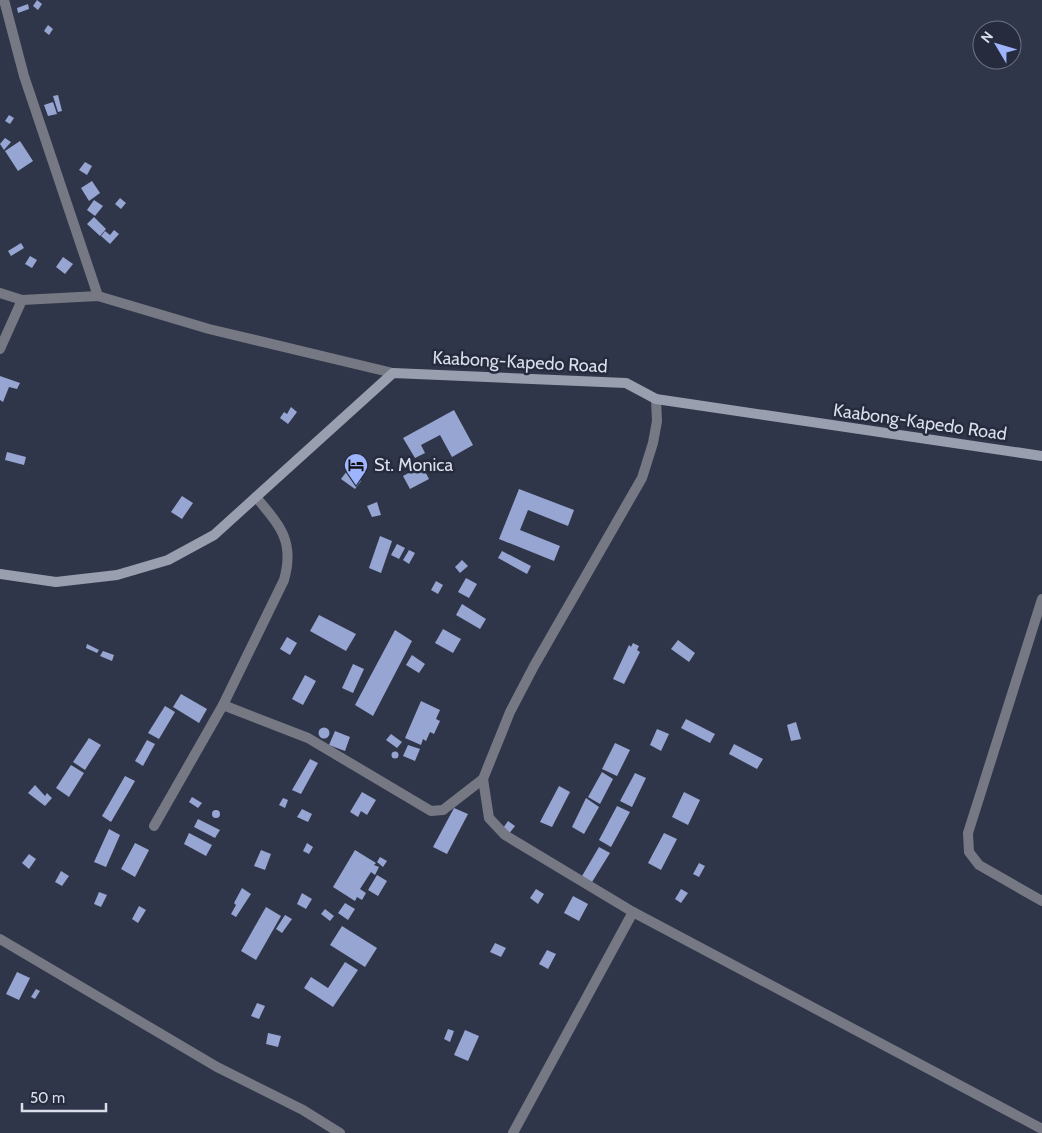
<svg xmlns="http://www.w3.org/2000/svg" width="1042" height="1133" viewBox="0 0 1042 1133" font-family="Cabin,sans-serif">
<rect width="100%" height="100%" fill="#303649"/>
<!-- building -->
<g fill="#96a5d2">
<polygon points="37,0 42,4 38,10 33,6"/>
<polygon points="28,4 29,9 18,13 17,8"/>
<polygon points="48,25 53,29 49,35 44,31"/>
<polygon points="58,95 62,111 58,112 53,96"/>
<polygon points="53,102 57,114 48,116 44,105"/>
<polygon points="9,115 14,118 10,124 5,121"/>
<polygon points="5,138 11,142 4,150 0,144"/>
<polygon points="20,141 33,161 18,171 5,151"/>
<polygon points="85,162 92,166 87,175 79,170"/>
<polygon points="92,181 100,193 89,201 81,188"/>
<polygon points="120,198 126,203 121,209 115,204"/>
<polygon points="94,200 103,206 95,216 87,210"/>
<polygon points="94,217 106,229 100,236 87,224"/>
<polygon points="114,230 119,234 110,244 101,236 105,231 110,235"/>
<polygon points="21,243 24,248 11,256 8,251"/>
<polygon points="30,256 37,260 32,268 25,264"/>
<polygon points="63,257 73,264 65,274 56,267"/>
<polygon points="0,376 20,383 17,389 9,387 3,402 0,400"/>
<polygon points="291,407 297,412 288,424 280,418 284,412 287,414"/>
<polygon points="454,410 473,445 452,457 440,435 421,445 425,453 415,458 403,438"/>
<polygon points="7,452 26,457 24,465 5,460"/>
<polygon points="360,453 365,458 359,465 354,461"/>
<polygon points="422,466 429,479 410,489 403,476"/>
<polygon points="347,471 361,481 355,489 341,479"/>
<polygon points="519,489 574,510 568,526 528,510 520,530 560,546 554,561 499,539"/>
<polygon points="182,496 193,503 182,519 171,512"/>
<polygon points="377,502 381,515 372,517 367,506"/>
<polygon points="380,536 392,541 381,573 369,568"/>
<polygon points="397,544 405,548 399,559 391,555"/>
<polygon points="409,550 415,553 409,564 403,560"/>
<polygon points="502,551 531,566 527,574 498,558"/>
<polygon points="462,560 468,566 460,573 455,567"/>
<polygon points="466,578 477,584 469,598 458,592"/>
<polygon points="436,581 443,585 438,594 431,590"/>
<polygon points="462,604 486,619 480,629 456,615"/>
<polygon points="319,615 356,634 346,651 310,631"/>
<polygon points="443,629 461,639 453,653 435,643"/>
<polygon points="395,630 412,641 373,716 355,705"/>
<polygon points="287,637 297,643 290,655 280,649"/>
<polygon points="678,640 695,653 689,662 671,649"/>
<polygon points="633,643 639,646 637,650 640,652 624,684 613,679 629,645 631,647"/>
<polygon points="87,644 99,650 97,653 86,648"/>
<polygon points="103,651 114,655 112,661 100,656"/>
<polygon points="412,655 425,664 419,673 406,665"/>
<polygon points="353,664 364,669 353,693 342,688"/>
<polygon points="305,675 316,681 303,705 292,699"/>
<polygon points="181,694 207,709 199,723 173,707"/>
<polygon points="421,701 440,710 436,719 440,721 434,734 430,732 426,741 423,739 421,745 405,738"/>
<polygon points="165,706 175,712 159,739 148,733"/>
<polygon points="686,719 715,734 710,743 681,728"/>
<polygon points="796,722 801,739 791,741 787,725"/>
<circle cx="324" cy="733" r="5.5"/>
<polygon points="657,729 669,734 661,751 650,745"/>
<polygon points="335,731 350,737 345,751 329,745"/>
<polygon points="391,734 402,742 397,748 386,740"/>
<polygon points="89,738 101,745 85,770 73,762"/>
<polygon points="147,740 155,744 143,766 135,761"/>
<polygon points="615,743 630,750 617,776 602,769"/>
<polygon points="734,744 763,759 757,769 729,754"/>
<polygon points="408,745 420,749 415,761 403,756"/>
<circle cx="395" cy="755" r="3.5"/>
<polygon points="310,759 318,763 301,794 292,790"/>
<polygon points="71,765 84,773 69,797 56,788"/>
<polygon points="602,772 613,779 600,804 588,797"/>
<polygon points="635,773 646,778 632,807 620,801"/>
<polygon points="125,776 135,781 111,822 102,816"/>
<polygon points="35,785 45,796 47,793 52,798 45,806 28,793"/>
<polygon points="559,786 570,792 552,827 540,822"/>
<polygon points="362,792 376,800 367,815 361,811 358,817 350,812"/>
<polygon points="684,792 700,800 688,825 672,817"/>
<polygon points="192,797 202,803 198,808 189,802"/>
<polygon points="283,798 288,800 285,808 279,805"/>
<polygon points="586,798 599,807 584,834 572,827"/>
<polygon points="617,806 630,812 611,847 599,840"/>
<polygon points="454,808 468,814 447,854 433,847"/>
<polygon points="302,809 312,814 308,822 297,817"/>
<circle cx="216" cy="814" r="4"/>
<polygon points="198,819 220,830 215,838 194,827"/>
<polygon points="508,821 515,826 508,835 501,831"/>
<polygon points="109,829 120,835 106,867 94,862"/>
<polygon points="189,833 212,845 206,856 184,844"/>
<polygon points="664,833 677,839 661,870 648,863"/>
<polygon points="135,843 149,850 135,877 121,869"/>
<polygon points="307,843 313,847 309,854 303,851"/>
<polygon points="599,847 610,853 592,882 582,876"/>
<polygon points="261,850 271,854 265,870 254,866"/>
<polygon points="355,850 376,863 374,865 379,867 375,875 371,872 360,889 366,893 362,900 357,897 355,901 333,887"/>
<polygon points="29,854 36,859 29,869 22,863"/>
<polygon points="380,857 387,861 383,867 377,862"/>
<polygon points="699,863 705,866 699,877 693,874"/>
<polygon points="61,871 69,876 62,886 55,882"/>
<polygon points="377,875 387,881 378,896 368,890"/>
<polygon points="242,888 251,894 236,917 231,914 236,905 234,903"/>
<polygon points="536,889 544,894 538,904 530,898"/>
<polygon points="681,889 688,893 681,903 675,899"/>
<polygon points="99,892 107,895 101,907 94,904"/>
<polygon points="302,893 312,899 306,909 297,904"/>
<polygon points="573,896 588,904 579,921 564,913"/>
<polygon points="345,903 355,909 348,920 338,913"/>
<polygon points="139,906 146,910 138,923 132,919"/>
<polygon points="266,907 281,916 256,960 241,951"/>
<polygon points="325,909 334,916 330,921 321,914"/>
<polygon points="285,915 292,919 282,933 276,929"/>
<polygon points="342,926 377,948 365,967 330,945"/>
<polygon points="495,943 506,948 501,957 490,952"/>
<polygon points="547,950 556,954 548,969 539,964"/>
<polygon points="345,962 358,970 333,1007 304,988 311,977 328,988"/>
<polygon points="17,972 30,978 19,1000 6,994"/>
<polygon points="36,989 40,991 35,999 31,997"/>
<polygon points="257,1003 265,1006 259,1019 251,1016"/>
<polygon points="448,1029 454,1031 450,1042 444,1039"/>
<polygon points="465,1030 479,1036 468,1061 454,1055"/>
<polygon points="268,1033 281,1036 278,1047 266,1044"/>
</g>
<g fill="none" stroke-linecap="round" stroke-linejoin="round">
<!-- minor -->
<g stroke="#767983" stroke-width="10">
<polyline points="4,0 24,76 98,296"/>
<polyline points="1042,599 968,833 969,852 979,865 1042,901"/>
<polyline points="223,705 308,738 431,811 443,810 483,779 510,712 534,666 642,478 653,443 657,421 656,399"/>
<polyline points="483,779 489,818 505,835 633,912 1042,1129"/>
<path d="M154 826 223 705 284 580C295 541 280 526 256 497"/>
<polyline points="0,939 217,1067 303,1110 340,1133"/>
<polyline points="513,1133 633,912"/>
</g>
<!-- tertiary -->
<g stroke="#767983" stroke-width="10">
<polyline points="0,293 22,300 98,296 209,329 393,373"/>
<polyline points="0,349 22,300"/>
</g>
<!-- secondary -->
<polyline stroke="#999fae" stroke-width="10" points="0,574 56,582 117,575 168,560 214,535 393,373 626,383 656,399 1042,456"/>
</g>
<!-- icons -->
<defs>
<g id="hotel-pin" transform="scale(1.25)"><path d="M0 17L-7.5 6A9.5 9.5 0 1 1 7.5 6Z" fill="#9eb4fd" stroke="#262c3e"/><path d="M-6-4.5h1.5V1H6V5H4.5V3h-9V5H-6ZM-4 0a1.8 1.8 0 1 1 3.6 0ZM.5 0V-2.5h3Q6-2.5 6 0Z" fill="#111"/></g>
</defs>
<g fill-rule="evenodd">
<use href="#hotel-pin" x="356" y="465"/>
</g>
<g text-anchor="middle" dominant-baseline="central" stroke-width="5" stroke-linejoin="round" paint-order="stroke">
<!-- street labels -->
<g font-size="18" fill="#dadeeb" stroke="#262c3e">
<text transform="translate(520 362) rotate(3)">Kaabong-Kapedo Road</text>
<text transform="translate(920 422) rotate(8)">Kaabong-Kapedo Road</text>
</g>
<!-- poi labels -->
<g font-size="18" fill="#dadeeb" stroke="#262c3e" text-anchor="start">
<text x="374" y="465">St. Monica</text>
</g>
</g>
<!-- north arrow -->
<g transform="translate(997 45) rotate(308)"><circle r="24" fill="#262c3e" stroke="#6e7383"/>
<path d="M0-4L9 19L0 12L-9 19Z" fill="#9eb4fd"/>
<text y="-8" font-size="14" font-weight="bold" text-anchor="middle" fill="#dadeeb">N</text>
</g>
<!-- scale -->
<path d="M22 1103v8h84v-8" fill="none" stroke="#dadeeb" stroke-width="2.5"/>
<text x="30" y="1103" font-size="15" fill="#dadeeb" stroke="#262c3e" stroke-width="4" paint-order="stroke">50 m</text>
</svg>
